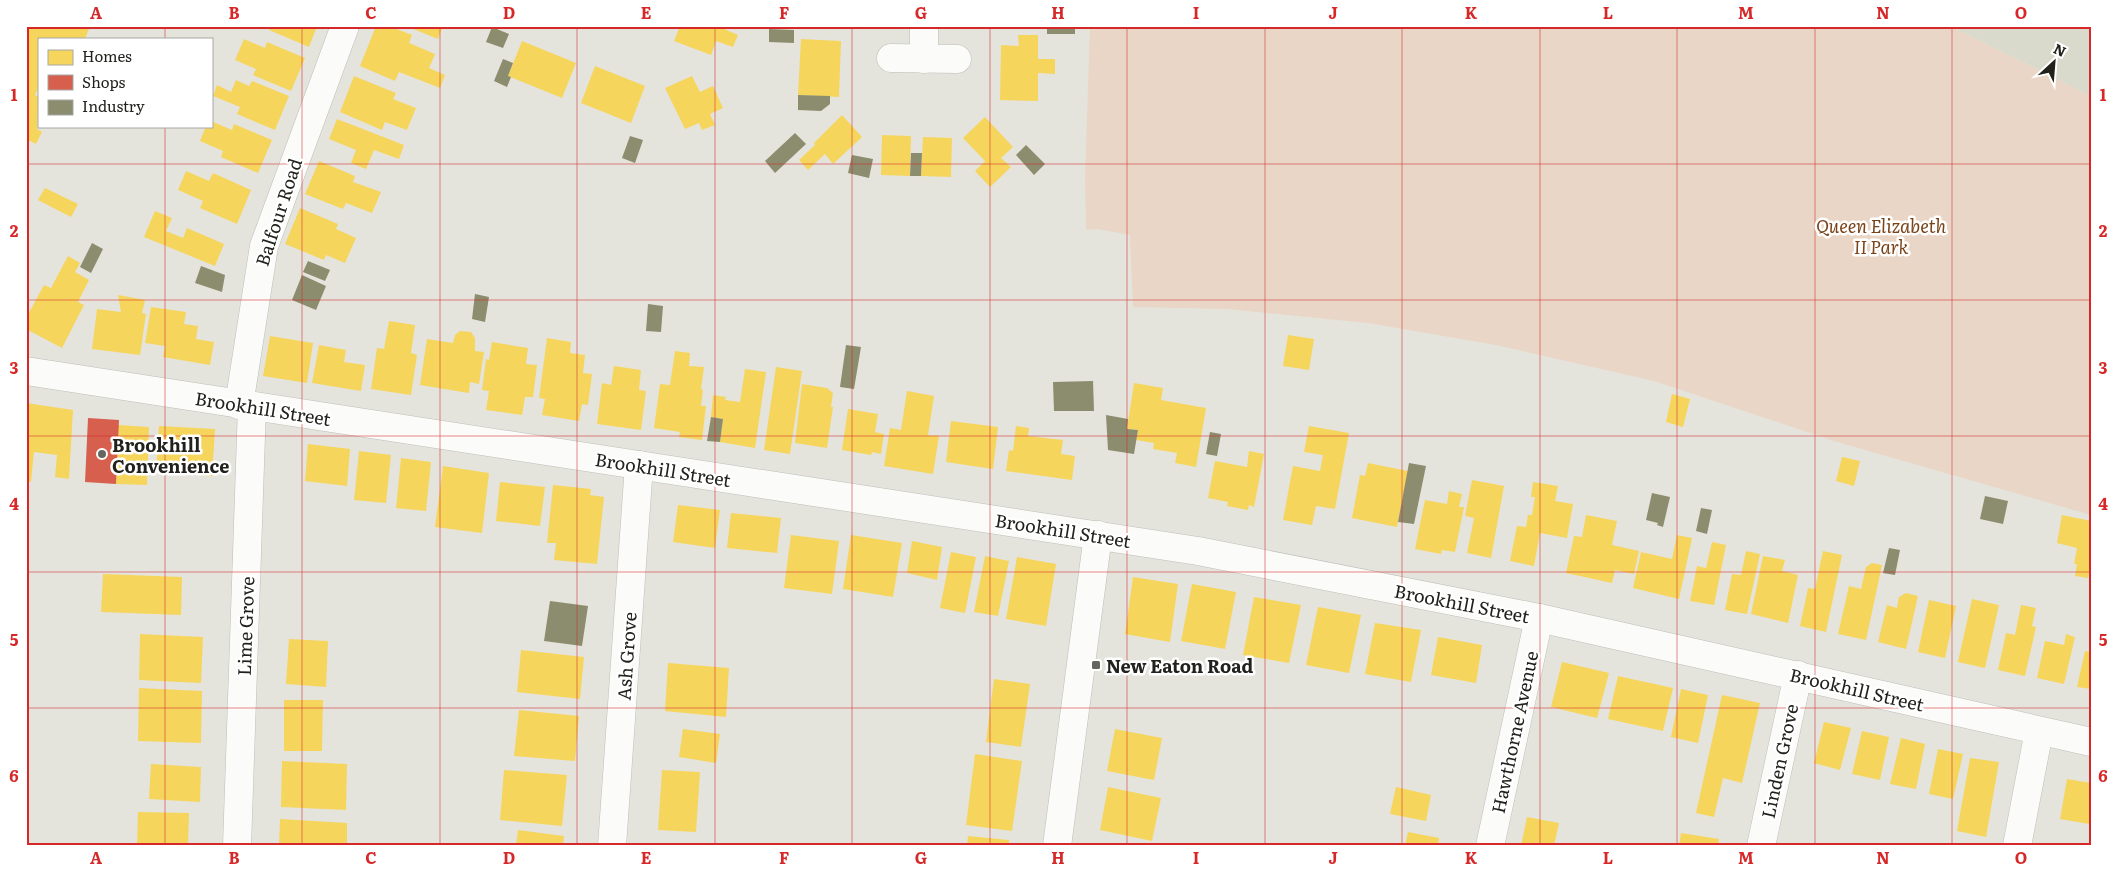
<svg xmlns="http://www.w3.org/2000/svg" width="2117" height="872" viewBox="0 0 2117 872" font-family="Literata,serif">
<rect width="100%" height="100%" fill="#e4e4dd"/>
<!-- built -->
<polygon fill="#d9d9cc" points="1950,26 2091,26 2091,96 2009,55"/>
<!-- green -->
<polygon fill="#e9d6c6" points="1090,26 1950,26 2091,96 2091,515 1834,441 1654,381 1496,345 1368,323 1227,309 1133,307 1130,235 1097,229 1086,230 1085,177"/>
<!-- homes -->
<g fill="#f6d55c">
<polygon points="26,26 90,26 85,39 39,39 39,86 35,95 39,97 37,129 42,132 36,144 26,139"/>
<polygon points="271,26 317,26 309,47 269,30"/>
<polygon points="376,26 389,26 412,35 409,43 435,54 429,68 445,75 440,88 399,72 395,81 360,66"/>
<polygon points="406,26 443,26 438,39"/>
<polygon points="680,26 722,26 722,28 738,35 733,47 716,41 711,55 674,41"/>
<polygon points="1018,35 1038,35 1038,59 1055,59 1055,74 1038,73 1038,101 1000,100 1001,45 1019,46"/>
<polygon points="244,39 265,48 267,42 305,58 291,91 253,75 256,69 235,60"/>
<polygon points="801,39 841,41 839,97 798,95"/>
<polygon points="522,41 576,63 562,98 508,76"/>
<polygon points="595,66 645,86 631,123 581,103"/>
<polygon points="354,76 396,93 393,99 416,108 407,130 385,122 382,130 340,112"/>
<polygon points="692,76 700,92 713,86 723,108 710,114 715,125 702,130 699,123 685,129 665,88"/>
<polygon points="236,80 249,86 252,81 289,96 275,130 237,114 240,107 213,96 217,85 231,92"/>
<polygon points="842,115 862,137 833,164 825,154 808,170 799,160 815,145 814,143"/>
<polygon points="985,117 1013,147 1001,158 1011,167 990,187 975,171 985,161 963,138"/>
<polygon points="337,119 404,145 399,159 374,150 366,169 351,163 356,150 329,139"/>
<polygon points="211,121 232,130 234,124 272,140 258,173 221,157 223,151 200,141 206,126 211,126"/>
<polygon points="882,135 911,136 910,176 881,175"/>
<polygon points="923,137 952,138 951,177 921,176"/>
<polygon points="319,161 355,176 353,182 381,192 372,213 346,203 343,209 305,194"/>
<polygon points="186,171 209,181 213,173 251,190 237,224 200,208 203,201 178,190"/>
<polygon points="45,188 78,204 71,217 38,200"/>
<polygon points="300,208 338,224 336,229 356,238 345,263 326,255 324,260 285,244"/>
<polygon points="155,211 172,218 166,231 183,238 187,228 224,244 215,266 144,237"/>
<polygon points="68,256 80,263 75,272 89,280 78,302 84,305 62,348 26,329 26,318 44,285 51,288"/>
<polygon points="118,295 145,300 142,313 146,314 140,355 92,349 97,309 121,312"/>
<polygon points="151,307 186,312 184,324 198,326 196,339 214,342 210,365 163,357 165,346 145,343"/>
<polygon points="389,321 415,325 411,353 417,355 411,395 371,389 377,348 384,349"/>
<polygon points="460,331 471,332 475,338 475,351 484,352 479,384 470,382 469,393 420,385 427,339 453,343 455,335"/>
<polygon points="1288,335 1314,339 1309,370 1283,366"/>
<polygon points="270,336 313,343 307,383 263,376"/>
<polygon points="547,338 571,342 570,353 585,355 583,373 592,374 588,405 582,404 579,421 542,415 545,399 539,398"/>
<polygon points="492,342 528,348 526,364 537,365 533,397 525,397 522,415 486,410 489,391 482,390 486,359 489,360"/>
<polygon points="319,345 346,350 344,362 365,365 361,391 312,383"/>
<polygon points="675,351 690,353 689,366 704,367 701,389 703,390 701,406 706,406 702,440 679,437 680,432 654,428 660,384 670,385"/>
<polygon points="614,366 641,370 639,390 646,391 641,430 597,424 602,383 611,385"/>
<polygon points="776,367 802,371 790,454 764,450"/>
<polygon points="745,369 766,372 755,448 720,442 723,419 711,417 713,395 726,397 725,400 740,402"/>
<polygon points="1134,383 1163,388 1161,400 1206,408 1196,467 1175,463 1177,453 1153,449 1154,443 1136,440 1138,430 1127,429"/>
<polygon points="802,384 827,388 833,393 831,407 833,407 827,448 795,443"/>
<polygon points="907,391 934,396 928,435 939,436 933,474 884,466 890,428 901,430"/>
<polygon points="1672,394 1690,399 1683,427 1666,422"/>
<polygon points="26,403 73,410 69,479 55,477 57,455 34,452 31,482 26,481"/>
<polygon points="848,409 878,414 875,432 884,434 881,454 872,452 871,455 842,450"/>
<polygon points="951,421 998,427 993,469 946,462"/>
<polygon points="118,425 149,427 147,485 116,484"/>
<polygon points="159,426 215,429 212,476 156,472"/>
<polygon points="1016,426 1029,428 1028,436 1063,440 1061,454 1075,456 1072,480 1006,471 1009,450 1013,451"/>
<polygon points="1309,426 1349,433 1335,509 1316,506 1312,525 1283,520 1293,466 1320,471 1323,455 1304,452"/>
<polygon points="308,444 350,449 347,486 305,481"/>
<polygon points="359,451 391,455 386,503 354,500"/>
<polygon points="1249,451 1264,454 1254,507 1249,505 1248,510 1227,506 1228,502 1208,498 1215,461 1247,467"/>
<polygon points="1842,457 1860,461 1854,486 1836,481"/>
<polygon points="401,458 431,462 426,511 396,508"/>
<polygon points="1368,463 1408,471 1397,527 1352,518 1360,475 1365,476"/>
<polygon points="443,466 489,473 482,533 435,527"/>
<polygon points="1472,480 1504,486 1491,558 1467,553 1474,518 1465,516"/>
<polygon points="500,482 545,487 540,526 496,521"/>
<polygon points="1533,482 1558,486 1555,501 1573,504 1567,538 1540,533 1534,566 1510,561 1517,526 1526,527 1528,515 1532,515 1535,497 1531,497"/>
<polygon points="553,485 591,489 590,495 604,497 597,564 554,560 556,543 547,543"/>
<polygon points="1449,491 1462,494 1459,507 1464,507 1455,552 1442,550 1441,554 1415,549 1425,500 1447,504"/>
<polygon points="678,505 720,510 715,548 673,542"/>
<polygon points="731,513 781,518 777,553 727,548"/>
<polygon points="1586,515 1617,521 1612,545 1639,551 1634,574 1615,570 1612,583 1566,573 1574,536 1582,537"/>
<polygon points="2062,515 2091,521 2091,564 2088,578 2075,576 2077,564 2074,564 2077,548 2057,543"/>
<polygon points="791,535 839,541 832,594 784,588"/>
<polygon points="851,535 902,543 893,597 843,589"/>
<polygon points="1677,535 1692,538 1679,599 1633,588 1641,552 1672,559"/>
<polygon points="912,541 942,547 937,580 907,573"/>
<polygon points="1712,542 1726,545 1714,605 1690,601 1697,566 1706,568"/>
<polygon points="1746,551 1760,554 1747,614 1725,610 1732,574 1741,575"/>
<polygon points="1823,551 1842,555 1826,632 1800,626 1808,588 1815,589"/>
<polygon points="951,552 976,557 965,613 940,608"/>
<polygon points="985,556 1009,561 998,616 974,612"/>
<polygon points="1763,556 1785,560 1782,571 1798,575 1788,623 1751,614"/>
<polygon points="1017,557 1056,564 1046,626 1006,619"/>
<polygon points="1872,563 1882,565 1866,640 1838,634 1849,586 1861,589 1866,567"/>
<polygon points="103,574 182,577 181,615 101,612"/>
<polygon points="1133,577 1178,584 1170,642 1125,634"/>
<polygon points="1192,584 1236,592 1225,649 1181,641"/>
<polygon points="1906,593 1918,596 1906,649 1878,642 1887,605 1897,608 1899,597"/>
<polygon points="1254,597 1301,605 1289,663 1243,655"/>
<polygon points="1972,599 1999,605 1985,668 1958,662"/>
<polygon points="1929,600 1956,606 1945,658 1918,652"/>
<polygon points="2021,605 2036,608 2032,626 2036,627 2025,676 1998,670 2006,633 2015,635"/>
<polygon points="1318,607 1361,615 1349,673 1306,665"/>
<polygon points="1375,623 1421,630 1411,682 1365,674"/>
<polygon points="140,634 203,637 201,683 139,680"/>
<polygon points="2066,634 2075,637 2064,684 2037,678 2045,641 2064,645"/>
<polygon points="1438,637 1482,645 1476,683 1431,675"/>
<polygon points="289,639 328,641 326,687 286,684"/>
<polygon points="521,650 584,657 580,699 517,692"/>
<polygon points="2085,651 2091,652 2091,689 2077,687"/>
<polygon points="1562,662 1609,673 1597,718 1551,707"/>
<polygon points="668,663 729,668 726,717 665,711"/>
<polygon points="1618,676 1673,688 1663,731 1608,719"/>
<polygon points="994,679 1030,684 1021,747 986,742"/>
<polygon points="139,688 202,691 201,743 138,741"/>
<polygon points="1681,689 1708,695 1698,743 1671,737"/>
<polygon points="1722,695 1760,703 1742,783 1723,778 1714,817 1696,813"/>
<polygon points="284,700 323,700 322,751 284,751"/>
<polygon points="519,710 579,716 575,761 514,756"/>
<polygon points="1824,722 1851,728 1840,770 1814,763"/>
<polygon points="683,729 720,734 716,763 679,757"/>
<polygon points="1115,729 1162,738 1154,780 1107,771"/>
<polygon points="1862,731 1889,737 1880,780 1852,774"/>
<polygon points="1901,738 1925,744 1916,789 1890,784"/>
<polygon points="1938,749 1963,754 1953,799 1929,794"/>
<polygon points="975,754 1022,761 1012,831 966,825"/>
<polygon points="1970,758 1999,762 1986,837 1957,831"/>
<polygon points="282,761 347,764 346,810 281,807"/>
<polygon points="151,764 201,767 200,802 149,799"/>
<polygon points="504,770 567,775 562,826 500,820"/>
<polygon points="662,770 700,772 696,832 658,830"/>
<polygon points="2067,779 2091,783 2089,824 2060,819"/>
<polygon points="1108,787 1161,798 1152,841 1100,830"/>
<polygon points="1396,787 1431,795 1426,821 1390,814"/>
<polygon points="138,812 189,813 188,846 137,846"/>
<polygon points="1527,817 1559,823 1554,846 1521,846"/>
<polygon points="280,819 347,823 347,846 279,846"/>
<polygon points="518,830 564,836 563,846 516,846"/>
<polygon points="1408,832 1439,838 1438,846 1405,846"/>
<polygon points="1681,833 1719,839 1718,846 1679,846"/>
<polygon points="968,836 1009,840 1009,846 967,846"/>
</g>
<!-- shops -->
<polygon fill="#d6604d" points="88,418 119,420 116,484 85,482"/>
<!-- industry -->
<g fill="#8c8c6e">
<polygon points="782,26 810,26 809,29"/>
<rect x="1047" y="26" width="28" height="8"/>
<polygon points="492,27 509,34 503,48 486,42"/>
<polygon points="769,29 794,30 794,43 769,42"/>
<polygon points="503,59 513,63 508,76 511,77 507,87 494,81"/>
<polygon points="798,95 830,96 830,104 821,111 798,110"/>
<polygon points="795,133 806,144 775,173 765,161"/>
<polygon points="630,136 643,140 635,163 622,158"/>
<polygon points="1026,145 1045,164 1034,175 1016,155"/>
<polygon points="911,153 922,153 921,176 910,176"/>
<polygon points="852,155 873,159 869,178 848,173"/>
<polygon points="92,243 103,249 91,273 80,267"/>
<polygon points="308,261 330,270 325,281 303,272"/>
<polygon points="201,266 225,275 222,292 195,283"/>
<polygon points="302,275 326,286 316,310 292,300"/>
<polygon points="475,294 489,297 485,322 472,319"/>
<polygon points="648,304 663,306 661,332 646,331"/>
<polygon points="846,345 861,347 854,389 840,387"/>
<polygon points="1093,381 1094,411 1054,411 1053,382"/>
<polygon points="1106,415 1128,419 1127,429 1138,430 1134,454 1108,450"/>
<polygon points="711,417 723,419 720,442 707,441"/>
<polygon points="1210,432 1221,434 1217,456 1206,454"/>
<polygon points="1409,463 1426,466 1414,524 1398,522"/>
<polygon points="1652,493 1670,497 1663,527 1657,525 1658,523 1646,520"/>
<polygon points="1985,496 2008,501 2003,524 1980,519"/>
<polygon points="1701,508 1712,510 1707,534 1696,531"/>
<polygon points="1889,548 1900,550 1895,575 1883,573"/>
<polygon points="550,601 588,606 582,646 544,641"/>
</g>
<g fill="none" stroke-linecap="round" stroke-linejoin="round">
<!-- minor casing -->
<g stroke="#bebeb8" stroke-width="29">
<g id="minor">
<polyline points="891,58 957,59"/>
<polyline points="924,59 924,26"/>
<polyline points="26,371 1198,551 1539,618 2091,742"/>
<polyline points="239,405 264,246 345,26"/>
<polyline points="237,846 252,406"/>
<polyline points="612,846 639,465"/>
<polyline points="1057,846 1098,535"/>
<polyline points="1490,846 1539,618"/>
<polyline points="1761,846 1798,675"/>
<polyline points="2017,846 2039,731"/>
</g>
</g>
<!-- minor -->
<use href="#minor" stroke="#fbfbfa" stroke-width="28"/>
</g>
<!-- grid -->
<path fill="none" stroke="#d62828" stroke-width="1" stroke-opacity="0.55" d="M165 26V39M302 26V846M440 26V846M577 26V846M715 26V846M852 26V846M990 26V846M1127 26V846M1265 26V846M1402 26V846M1540 26V846M1677 26V846M1815 26V846M1952 26V846M165 126V846M26 164H2091M26 300H2091M26 436H2091M26 572H2091M26 708H2091"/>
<!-- markers -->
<g fill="#666660" stroke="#fff" stroke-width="2">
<circle cx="102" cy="454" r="5"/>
<rect x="1091" y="660" width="10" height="10" rx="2.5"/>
</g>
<g text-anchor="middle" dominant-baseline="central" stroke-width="5" stroke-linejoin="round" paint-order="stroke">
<!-- street labels -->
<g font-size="18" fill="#22221d" stroke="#fff">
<text transform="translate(278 212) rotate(-72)">Balfour Road</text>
<text transform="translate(263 408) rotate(9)">Brookhill Street</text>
<text transform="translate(663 469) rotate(9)">Brookhill Street</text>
<text transform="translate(1063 530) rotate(9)">Brookhill Street</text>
<text transform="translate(1462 603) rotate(11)">Brookhill Street</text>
<text transform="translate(245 626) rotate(-88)">Lime Grove</text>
<text transform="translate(626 656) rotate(-86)">Ash Grove</text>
<text transform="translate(1857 689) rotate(13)">Brookhill Street</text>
<text transform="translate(1514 732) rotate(-78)">Hawthorne Avenue</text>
<text transform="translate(1779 761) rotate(-78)">Linden Grove</text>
</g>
<!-- park labels -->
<g font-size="18" font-style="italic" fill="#7a4319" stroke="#fff">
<text x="1881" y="225">Queen Elizabeth<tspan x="1881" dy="21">II Park</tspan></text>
</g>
<!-- poi labels -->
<g font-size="18" font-weight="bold" fill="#22221d" stroke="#fff" text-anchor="start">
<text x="112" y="444">Brookhill<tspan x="112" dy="21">Convenience</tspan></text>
<text x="1106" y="665">New Eaton Road</text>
</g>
</g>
<!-- border -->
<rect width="2117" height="872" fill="none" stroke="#ffffff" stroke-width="55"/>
<!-- legend -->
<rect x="38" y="38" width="175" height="90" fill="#ffffff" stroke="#a7a7a5"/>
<rect x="48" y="50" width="25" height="15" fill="#f6d55c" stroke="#a7a7a5"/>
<text x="82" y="62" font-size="15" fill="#22221d">Homes</text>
<rect x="48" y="75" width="25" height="15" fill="#d6604d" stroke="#a7a7a5"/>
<text x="82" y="88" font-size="15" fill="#22221d">Shops</text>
<rect x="48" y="100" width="25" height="15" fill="#8c8c6e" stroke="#a7a7a5"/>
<text x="82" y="112" font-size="15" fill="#22221d">Industry</text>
<!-- north arrow -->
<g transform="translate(2054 62) rotate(26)" stroke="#ffffff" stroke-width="4" paint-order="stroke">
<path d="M0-4L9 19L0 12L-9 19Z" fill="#22221d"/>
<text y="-8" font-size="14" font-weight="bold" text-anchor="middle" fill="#22221d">N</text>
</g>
<rect x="28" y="28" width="2062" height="816" fill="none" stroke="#d62828" stroke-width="2"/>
<g font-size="16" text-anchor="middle" font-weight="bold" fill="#d62828">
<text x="96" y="19">A</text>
<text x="234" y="19">B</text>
<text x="371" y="19">C</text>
<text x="509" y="19">D</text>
<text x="646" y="19">E</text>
<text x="784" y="19">F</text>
<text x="921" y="19">G</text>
<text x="1058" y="19">H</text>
<text x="1196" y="19">I</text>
<text x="1333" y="19">J</text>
<text x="1471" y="19">K</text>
<text x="1608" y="19">L</text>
<text x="1746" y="19">M</text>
<text x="1883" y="19">N</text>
<text x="2021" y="19">O</text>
<text x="14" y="101">1</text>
<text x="2103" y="101">1</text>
<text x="14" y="237">2</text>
<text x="2103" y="237">2</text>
<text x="14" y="374">3</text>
<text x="2103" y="374">3</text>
<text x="14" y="510">4</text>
<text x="2103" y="510">4</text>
<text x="14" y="646">5</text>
<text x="2103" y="646">5</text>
<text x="14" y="782">6</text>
<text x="2103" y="782">6</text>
<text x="96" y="864">A</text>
<text x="234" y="864">B</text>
<text x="371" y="864">C</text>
<text x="509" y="864">D</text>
<text x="646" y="864">E</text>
<text x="784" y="864">F</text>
<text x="921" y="864">G</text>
<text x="1058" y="864">H</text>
<text x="1196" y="864">I</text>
<text x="1333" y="864">J</text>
<text x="1471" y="864">K</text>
<text x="1608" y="864">L</text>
<text x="1746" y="864">M</text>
<text x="1883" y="864">N</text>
<text x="2021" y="864">O</text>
</g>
</svg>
